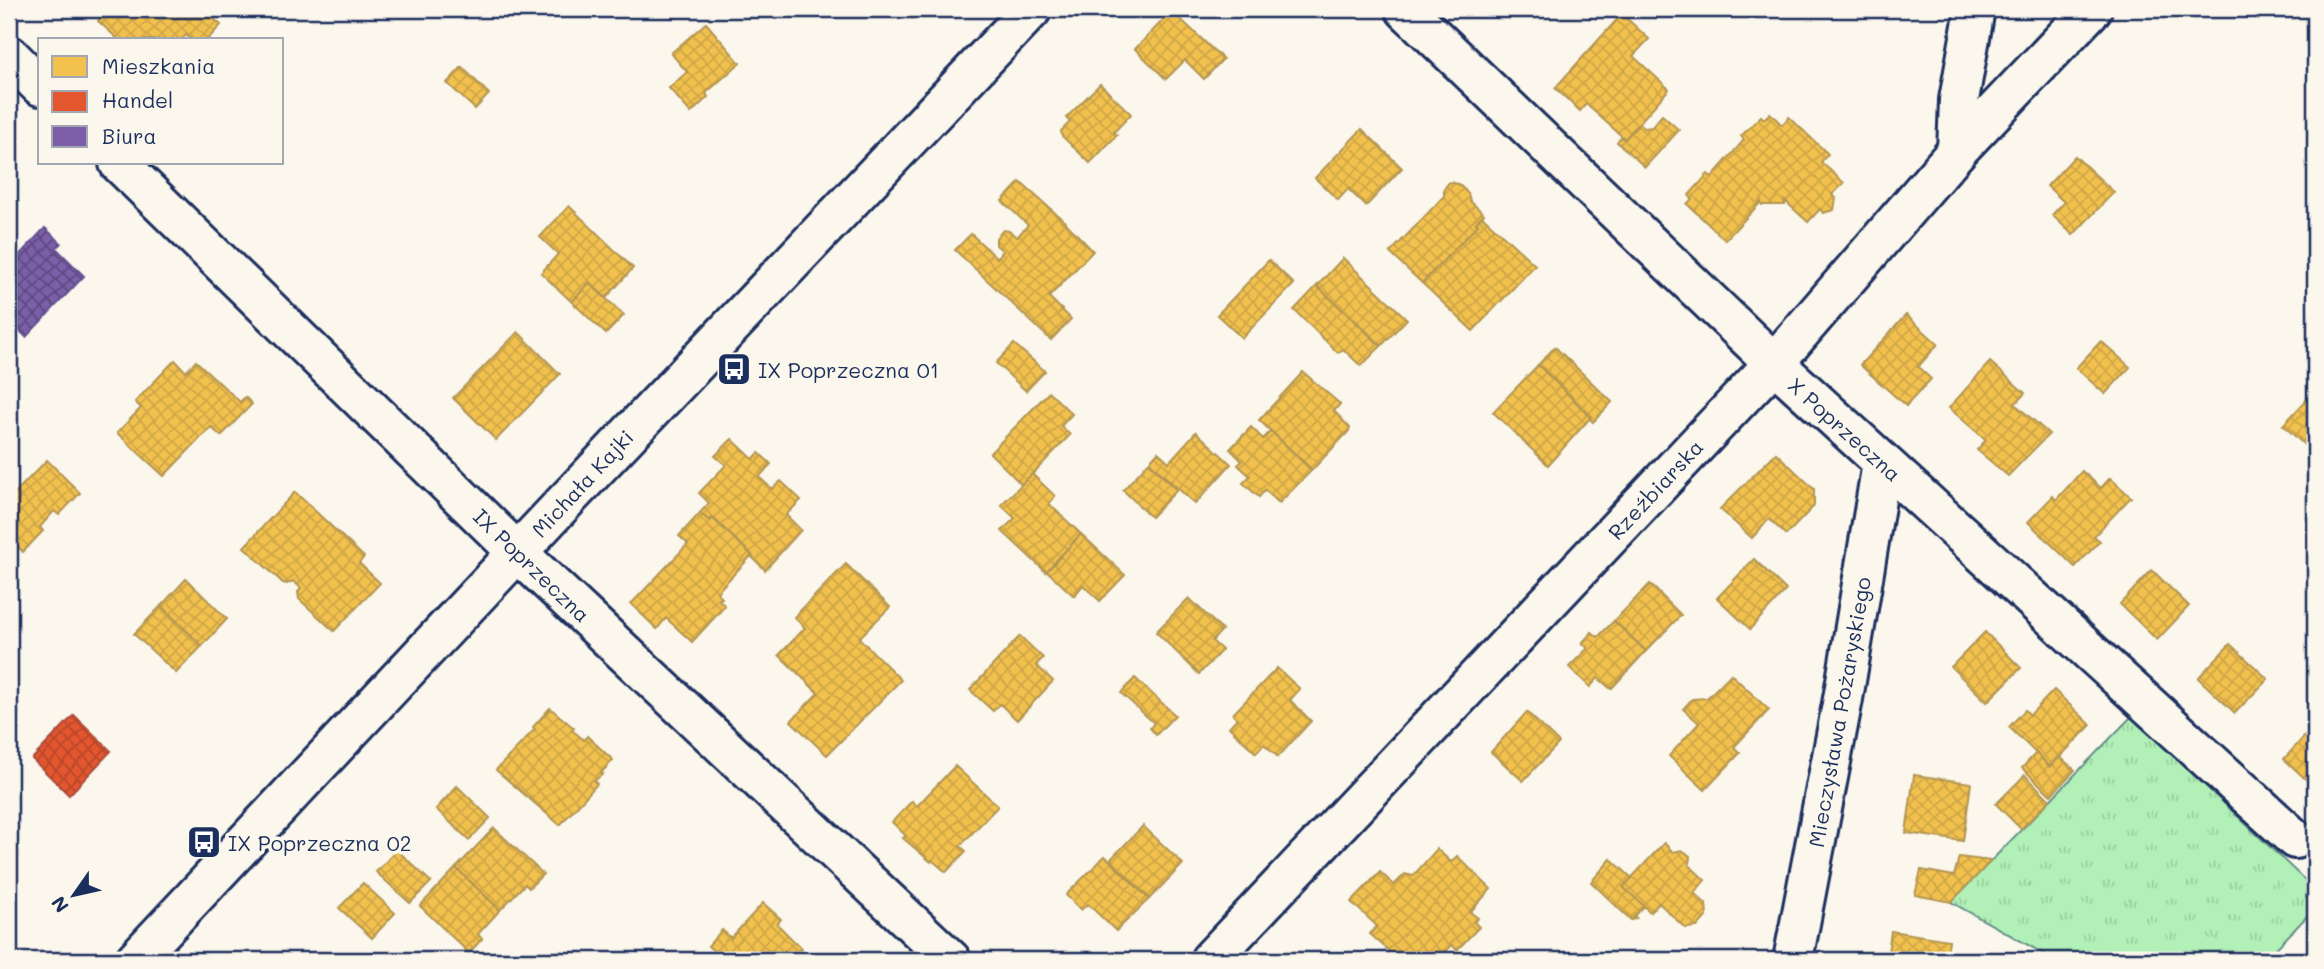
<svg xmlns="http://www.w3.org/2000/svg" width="2324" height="969" viewBox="0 0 2324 969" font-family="Mali,sans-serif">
<defs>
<pattern id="grass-tufts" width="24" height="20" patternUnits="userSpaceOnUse" patternTransform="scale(1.75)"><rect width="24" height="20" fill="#b1f0b7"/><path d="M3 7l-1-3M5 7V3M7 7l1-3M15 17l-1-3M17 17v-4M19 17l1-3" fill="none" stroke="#98cea0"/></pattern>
<pattern id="homes-cross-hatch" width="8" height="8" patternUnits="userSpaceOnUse" patternTransform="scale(1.75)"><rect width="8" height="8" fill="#f2c14e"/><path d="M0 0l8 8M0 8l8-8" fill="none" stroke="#cfa646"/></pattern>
<pattern id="shops-cross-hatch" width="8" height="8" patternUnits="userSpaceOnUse" patternTransform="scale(1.75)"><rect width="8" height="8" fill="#e4572e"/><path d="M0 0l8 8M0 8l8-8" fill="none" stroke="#b8482a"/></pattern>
<pattern id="offices-cross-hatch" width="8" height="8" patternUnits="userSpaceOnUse" patternTransform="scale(1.75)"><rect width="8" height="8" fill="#7b5ea7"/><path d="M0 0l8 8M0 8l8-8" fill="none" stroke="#5e4a84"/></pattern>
</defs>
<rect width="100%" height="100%" fill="#fbf7ec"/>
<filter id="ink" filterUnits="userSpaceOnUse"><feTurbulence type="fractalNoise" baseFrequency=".0143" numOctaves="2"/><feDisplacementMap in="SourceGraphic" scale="14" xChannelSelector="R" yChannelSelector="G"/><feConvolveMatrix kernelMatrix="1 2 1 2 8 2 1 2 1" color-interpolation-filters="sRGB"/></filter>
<g filter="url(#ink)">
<!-- grass -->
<polygon fill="url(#grass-tufts)" stroke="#66908a" stroke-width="2" points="2132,716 2310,885 2306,897 2315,908 2265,960 2055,960 1951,902"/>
<!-- homes -->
<g fill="url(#homes-cross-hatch)" stroke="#b29553" stroke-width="2">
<polygon points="110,9 203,9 221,25 207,40 192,40 186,35 181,40 119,40 98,21"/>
<polygon points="902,9 921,9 912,18"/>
<polygon points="1172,11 1223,59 1204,79 1185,60 1166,79 1135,49"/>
<polygon points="1622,14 1649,39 1633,56 1669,89 1625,139 1586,104 1580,111 1555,88"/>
<polygon points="706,23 740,63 706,93 708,97 691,113 669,88 687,72 671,53"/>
<polygon points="462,67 489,94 475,109 447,83"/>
<polygon points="1100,84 1131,114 1114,132 1117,135 1090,163 1062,136 1061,131 1070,122 1066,118"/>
<polygon points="1770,113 1782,125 1789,117 1828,154 1821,162 1844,183 1832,195 1836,198 1834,210 1823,213 1820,209 1808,222 1785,201 1785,205 1762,205 1761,202 1725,240 1687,204 1692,199 1689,195 1708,174 1712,177 1744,140 1741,136 1761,116 1764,119"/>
<polygon points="1662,115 1679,130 1645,167 1617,142 1621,137 1625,139 1639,123 1644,128 1652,127"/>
<polygon points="1362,129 1402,168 1366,206 1348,189 1338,200 1315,178"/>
<polygon points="2075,156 2114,192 2073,235 2052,215 2064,202 2047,186"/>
<polygon points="1020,182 1062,219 1093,251 1049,297 1071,319 1051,340 955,250 971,234 997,258 1003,251 996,245 996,238 1003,230 1009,231 1017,237 1028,225 1002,201"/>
<polygon points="1449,182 1458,184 1468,193 1470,201 1484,214 1476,223 1478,225 1422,283 1390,253 1444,196 1444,189"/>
<polygon points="569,206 633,268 606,298 589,283 572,302 541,273 558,254 540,237"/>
<polygon points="1482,216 1535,265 1473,331 1422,283 1478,225 1476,223"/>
<polygon points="1343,258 1407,319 1381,346 1317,286"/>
<polygon points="1269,260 1294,284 1242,338 1217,315"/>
<polygon points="589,283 624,315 606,334 572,302"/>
<polygon points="1317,286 1381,346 1361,366 1343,349 1338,353 1294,310"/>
<polygon points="1906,315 1938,344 1918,367 1931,379 1906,406 1860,365"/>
<polygon points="518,332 560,374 496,440 453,398"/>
<polygon points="2101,341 2130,367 2105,394 2076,368"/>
<polygon points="1014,344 1045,371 1026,391 996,363"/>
<polygon points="1555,347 1612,402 1593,422 1589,418 1591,417 1538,365"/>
<polygon points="175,360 186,372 196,361 240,402 245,397 252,404 221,436 211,427 164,476 117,433 141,408 135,402"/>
<polygon points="1990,362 2025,393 2015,404 2049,434 2008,476 1977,450 1986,440 1949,408"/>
<polygon points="1538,365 1591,417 1548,465 1493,412"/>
<polygon points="1303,372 1340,404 1334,411 1350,428 1349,431 1312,470 1259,420"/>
<polygon points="2315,391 2315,455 2283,425"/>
<polygon points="1049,392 1072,414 1061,426 1070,435 1022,485 990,453"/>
<polygon points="1251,427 1263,439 1271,431 1312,470 1279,503 1265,490 1259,497 1243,483 1250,476 1238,465 1242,461 1230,449"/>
<polygon points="1196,432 1231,464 1195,504 1149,462 1158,452 1169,462"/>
<polygon points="732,439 753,459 759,453 771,464 759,477 772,489 781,481 801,500 786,515 801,530 765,570 751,556 752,555 712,518 709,521 700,513 709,503 699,493 726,465 715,456"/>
<polygon points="1776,453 1814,489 1814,506 1786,535 1769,519 1752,538 1720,509"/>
<polygon points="47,460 80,493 59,515 54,511 40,527 43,531 23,552 9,537 9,499"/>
<polygon points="1149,462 1177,490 1151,517 1123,490"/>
<polygon points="2082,471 2101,488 2110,478 2131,497 2094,536 2100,541 2075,567 2028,522 2053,496 2056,500"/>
<polygon points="1032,474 1055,496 1049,504 1081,534 1046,572 1002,531 1015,518 1001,505"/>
<polygon points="295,492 364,557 359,563 380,583 334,631 299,599 298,592 301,588 293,581 287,584 283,583 244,547"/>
<polygon points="700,513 709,521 712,518 752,555 717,592 722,598 719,600 725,606 692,642 666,618 657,629 631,604 688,544 679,536"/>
<polygon points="1081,534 1125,575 1100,601 1083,585 1074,596 1047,571"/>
<polygon points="1754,559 1786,590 1750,629 1717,598"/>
<polygon points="846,564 890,607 859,638 901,680 827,755 791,721 818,693 779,655 805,628 794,617"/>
<polygon points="2152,570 2189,606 2157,640 2120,604"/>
<polygon points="186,579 227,619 202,646 161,606"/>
<polygon points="1650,584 1681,615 1646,651 1614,621"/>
<polygon points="1189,598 1222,630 1212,641 1222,650 1199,674 1156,632"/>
<polygon points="161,606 202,646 176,673 134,634"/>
<polygon points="1614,621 1646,651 1611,689 1598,678 1590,687 1569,667 1588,648 1582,643 1592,632 1598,637"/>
<polygon points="1985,632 2021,668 1987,702 1951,667"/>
<polygon points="1020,636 1043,658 1036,665 1053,681 1017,720 1000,704 993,711 970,690"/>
<polygon points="2230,644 2268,679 2235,713 2198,678"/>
<polygon points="1277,668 1300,689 1290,700 1311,721 1278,757 1264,744 1256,753 1229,727 1237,718 1233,714"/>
<polygon points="1731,674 1769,710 1734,747 1740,753 1705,790 1669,756 1699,723 1683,709 1692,699 1707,698"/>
<polygon points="1135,678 1175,715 1156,735 1150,728 1154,723 1121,693"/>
<polygon points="2054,690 2091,725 2050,767 2009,727 2025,710 2030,715"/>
<polygon points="550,708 574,728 572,730 584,740 587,736 613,760 601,773 603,774 594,781 597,784 560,825 496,770 535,729 533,727"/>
<polygon points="1527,712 1559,743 1523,781 1491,752"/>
<polygon points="2314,726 2315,728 2315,788 2284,759"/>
<polygon points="2036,753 2050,767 2060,757 2075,770 2051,795 2022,768"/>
<polygon points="955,766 998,806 960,846 966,851 946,872 932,860 931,862 903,838 906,836 892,822 912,801 917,806"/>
<polygon points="1914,775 1971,783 1963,841 1906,833"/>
<polygon points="2025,775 2050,800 2021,829 1996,804"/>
<polygon points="457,786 490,818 469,840 436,809"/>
<polygon points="1143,826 1183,864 1149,899 1110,860"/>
<polygon points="494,828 543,874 529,888 525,884 500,910 456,868"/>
<polygon points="1664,843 1673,852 1682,850 1690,856 1689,865 1705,880 1694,893 1706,904 1707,916 1697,927 1685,928 1659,903 1650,912 1623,887"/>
<polygon points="1437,849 1451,862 1457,856 1491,889 1470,912 1478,918 1474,922 1479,927 1457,950 1452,945 1438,960 1431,960 1423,953 1416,960 1399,960 1370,934 1377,926 1351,902 1380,872 1394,885 1405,874 1413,876"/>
<polygon points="397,850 431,882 410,903 376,872"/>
<polygon points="1105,856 1149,899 1116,931 1088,904 1081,910 1066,895"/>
<polygon points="1959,857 1991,861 1951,902 1915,895 1921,870 1954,876"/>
<polygon points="1611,859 1632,878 1623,887 1644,906 1634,917 1636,918 1631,920 1591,882"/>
<polygon points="456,868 500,910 478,934 482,939 469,953 420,906"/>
<polygon points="363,883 395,913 372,938 339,908"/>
<polygon points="763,903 781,919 777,924 801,948 790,960 711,960 717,954 708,946 722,930 731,938"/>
<polygon points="1891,931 1949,940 1946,960 1887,960"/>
</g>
<!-- shops -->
<polygon fill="url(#shops-cross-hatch)" stroke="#a84b3c" stroke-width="2" points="74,715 111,751 69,795 32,759"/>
<!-- offices -->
<polygon fill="url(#offices-cross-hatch)" stroke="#5e5091" stroke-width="2" points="45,228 61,243 56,248 84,276 26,337 9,320 9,266"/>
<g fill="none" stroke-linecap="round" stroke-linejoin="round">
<!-- minor casing -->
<g stroke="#1b2f5e" stroke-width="44">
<g id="minor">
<polyline points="1405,9 1774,363 2295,839"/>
<polyline points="9,55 40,86"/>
<polyline points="1957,151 1959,100 1975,9"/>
<polyline points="119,163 517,552 951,960"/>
<polyline points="135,960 559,508 1032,9"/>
<polyline points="1210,960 1774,363 1957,151 2092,9"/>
<polyline points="1793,960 1843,699 1882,463"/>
</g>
</g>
<!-- minor -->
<use href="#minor" stroke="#fbf7ec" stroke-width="38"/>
</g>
</g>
<!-- icons -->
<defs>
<g id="bus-square" transform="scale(1.75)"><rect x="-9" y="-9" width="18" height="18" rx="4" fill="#1b2f5e" stroke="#fbf7ec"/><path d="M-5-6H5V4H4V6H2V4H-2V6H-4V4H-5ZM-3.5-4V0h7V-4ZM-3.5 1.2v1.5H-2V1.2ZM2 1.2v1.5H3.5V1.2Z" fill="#fff"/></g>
</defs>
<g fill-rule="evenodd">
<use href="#bus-square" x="734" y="369"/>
<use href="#bus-square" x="204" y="842"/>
</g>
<g text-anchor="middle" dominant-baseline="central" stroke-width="7" stroke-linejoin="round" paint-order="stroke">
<!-- poi labels -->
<g font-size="21" fill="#1b2f5e" stroke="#fbf7ec" text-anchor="start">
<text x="758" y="369">IX Poprzeczna 01</text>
<text x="228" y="842">IX Poprzeczna 02</text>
</g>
<!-- street labels -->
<g font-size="21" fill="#1b2f5e" stroke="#fbf7ec">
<text transform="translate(1845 429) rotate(42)">X Poprzeczna</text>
<text transform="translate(582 483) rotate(-47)">Michała Kajki</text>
<text transform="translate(1655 489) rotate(-47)">Rzeźbiarska</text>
<text transform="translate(532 565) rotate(44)">IX Poprzeczna</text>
<text transform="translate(1839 712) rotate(-80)">Mieczysława Pożaryskiego</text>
</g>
</g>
<!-- margin -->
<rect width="2324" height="969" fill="none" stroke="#fbf7ec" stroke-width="35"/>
<rect x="18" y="18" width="2289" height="934" fill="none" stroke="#1b2f5e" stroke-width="2.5" filter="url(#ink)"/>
<!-- legend -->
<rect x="38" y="38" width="245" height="126" fill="#fbf7ec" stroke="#a1a7b3" stroke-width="2"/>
<rect x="52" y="56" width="35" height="21" fill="#f2c14e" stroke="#a1a7b3" stroke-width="2"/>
<text x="102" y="74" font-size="21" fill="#1b2f5e">Mieszkania</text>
<rect x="52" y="91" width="35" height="21" fill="#e4572e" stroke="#a1a7b3" stroke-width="2"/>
<text x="102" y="108" font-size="21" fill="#1b2f5e">Handel</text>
<rect x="52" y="126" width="35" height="21" fill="#7b5ea7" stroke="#a1a7b3" stroke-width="2"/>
<text x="102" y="144" font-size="21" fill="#1b2f5e">Biura</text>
<!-- north arrow -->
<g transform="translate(74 895) rotate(236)" stroke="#fbf7ec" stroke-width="5" paint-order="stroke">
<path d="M0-5L12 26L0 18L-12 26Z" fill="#1b2f5e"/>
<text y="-10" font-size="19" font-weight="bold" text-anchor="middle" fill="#1b2f5e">N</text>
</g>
</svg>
